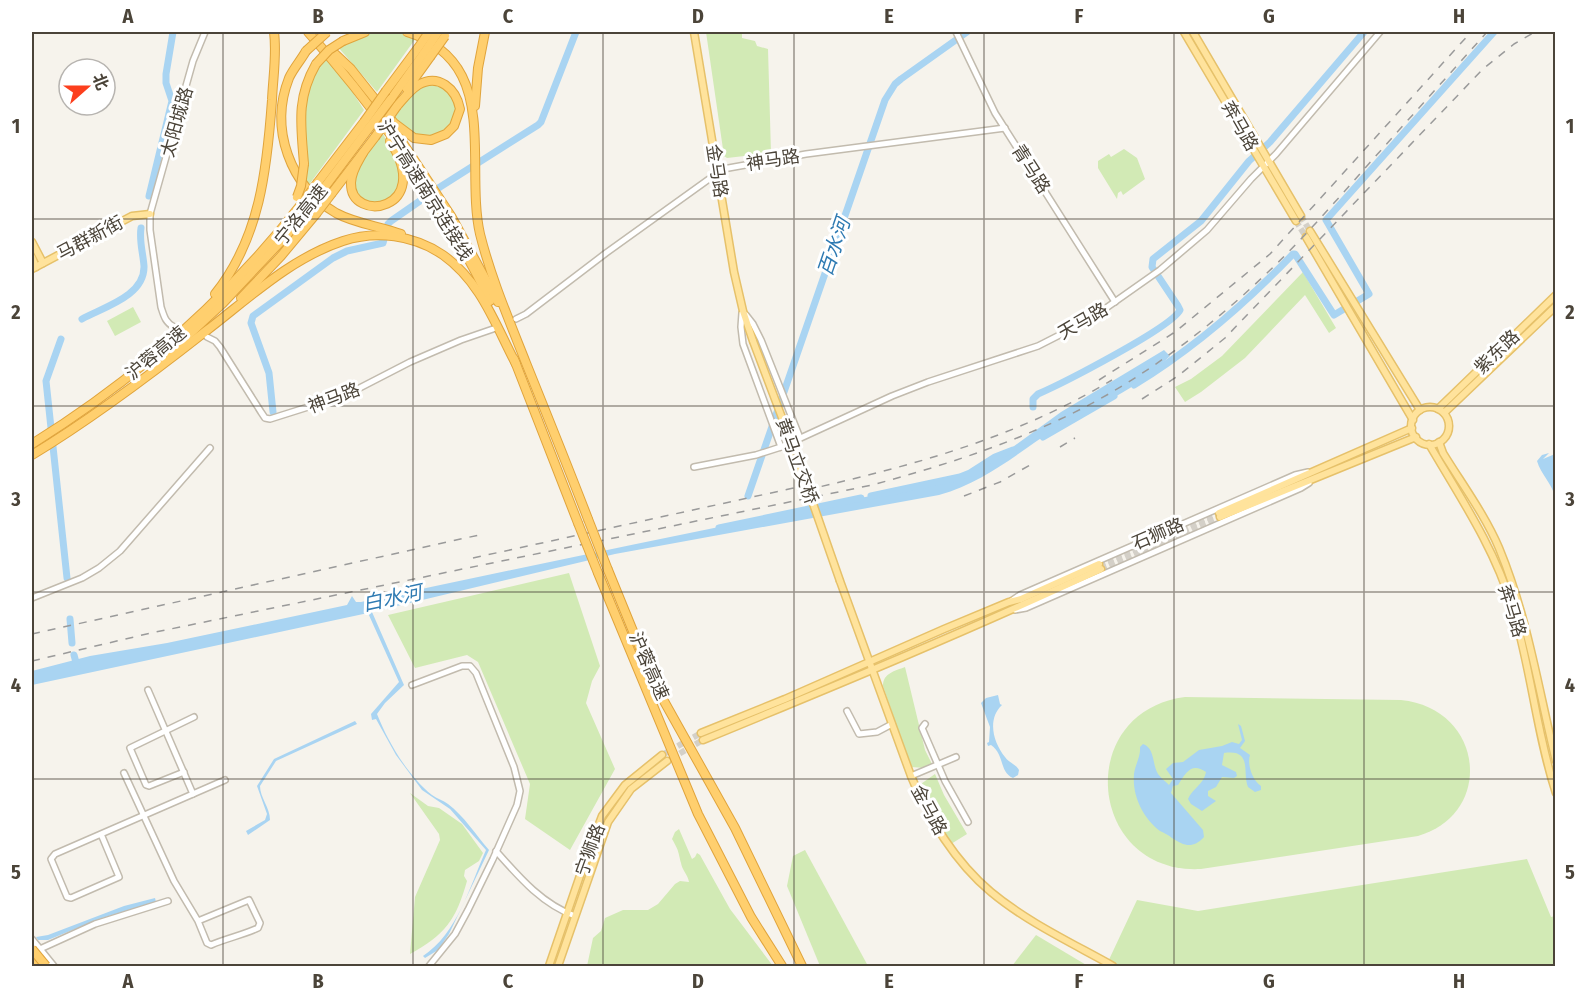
<svg xmlns="http://www.w3.org/2000/svg" width="1587" height="998" viewBox="0 0 1587 998" font-family="'Fira Sans Condensed','Noto Sans SC',sans-serif">
<style>
.green{fill:#d2eab5}
.water{fill:#a9d4f2}
.lines{fill:none;stroke-linecap:round;stroke-linejoin:round}
.river{stroke:#a9d4f2;stroke-width:7}
.major-tunnel{stroke:#d4d0c8;stroke-width:6;stroke-dasharray:6 3;stroke-linecap:butt}
.minor-casing{stroke:#c2bbae;stroke-width:8}
.major-casing{stroke:#e6c16a;stroke-width:9}
.highway-casing{stroke:#e0a43c;stroke-width:10}
.minor{stroke:#fff;stroke-width:5}
.major{stroke:#ffe39c;stroke-width:6}
.highway{stroke:#ffcf6e;stroke-width:8}
.rail{stroke:#9a9a9a;stroke-width:1.5;stroke-dasharray:8 8;stroke-linecap:butt}
.major-bridge-casing{stroke:#e6c16a;stroke-width:9;stroke-linecap:butt}
.highway-bridge-casing{stroke:#e0a43c;stroke-width:10;stroke-linecap:butt}
.major-bridge{stroke:#ffe39c;stroke-width:6}
.highway-bridge{stroke:#ffcf6e;stroke-width:8}
.grid{fill:none;stroke:#4b4439;stroke-width:1.5;stroke-opacity:0.55}
.labels{text-anchor:middle;dominant-baseline:central;stroke-width:6;stroke-linejoin:round;paint-order:stroke}
.street-label{font-size:18px;fill:#4b4439;stroke:#fff}
.water-label{font-size:20px;font-style:italic;fill:#2e7ab2;stroke:#fff}
.neatline{fill:none;stroke:#4b4439;stroke-width:2}
.grid-label{font-size:20px;text-anchor:middle;font-weight:bold;fill:#4b4439}
</style>
<rect width="100%" height="100%" fill="#f6f3ec"/>
<g class="green">
<path d="M378,32L403,34L416,38L377,92L338,47L368,33Z"/>
<path d="M706,32H742V38L755,41L757,46L768,49L771,153L727,158L724,156Z"/>
<path d="M326,58L346,82L364,110L308,186L305,184C311,137 291,98 326,58Z"/>
<path d="M424,84H439C444,87 451,91 453,96C468,125 431,149 407,132C402,128 398,122 394,118L410,95Z"/>
<path d="M383,134L398,161L401,184L390,200C384,201 377,203 371,203C357,202 351,186 355,174C360,159 373,146 383,134Z"/>
<path d="M1124,149L1137,158L1145,179L1123,195L1121,191L1118,193L1117,199L1098,168V161L1109,154L1111,157Z"/>
<path d="M1303,272L1336,328L1329,333L1305,295L1245,358L1201,392L1185,402L1175,387L1191,379L1222,356Z"/>
<path d="M133,307L141,322L115,336L107,321Z"/>
<path d="M569,573L600,666L592,681L586,703L615,769L570,850L525,819L530,784L478,662L467,655L415,668L388,615Z"/>
<path d="M905,667L925,750L932,764L925,768L911,767L883,686C883,673 895,671 905,667Z"/>
<path d="M1185,697L1401,700C1483,708 1496,813 1418,836L1201,869C1088,875 1072,712 1185,697Z"/>
<path d="M935,774L944,795L967,834L951,844L937,827L918,786Z"/>
<path d="M410,793L428,806L439,808L462,824L483,853L479,861L465,870L464,876L467,881C456,920 445,935 410,954L415,897L440,840L439,834Z"/>
<path d="M679,829L692,859L695,857L697,853L700,855L730,909L773,966H587L593,938L601,931L605,918L623,910H648L658,904L675,884L680,881L689,882C688,875 682,870 681,863C678,851 679,851 672,839L675,832Z"/>
<path d="M805,850L868,966H820L787,886L793,856Z"/>
<path d="M1527,859L1551,917L1555,916V966H1106L1137,900L1198,911Z"/>
<path d="M1036,935L1088,966H1012Z"/>
</g>
<g class="water">
<path d="M1164,350L1170,356C1157,368 1145,379 1130,388C1107,403 1081,412 1058,427C1017,453 987,481 939,495L615,554L372,612L404,685L385,703L377,714C388,742 408,776 432,795C437,799 443,800 448,804C464,816 476,835 489,850L449,934L438,950L425,958L423,956C457,934 470,886 486,850L450,809L422,790L396,755L376,719L372,720L371,714L399,682L368,613L32,685V671L90,656L167,643L347,605L352,596L356,602H361C560,559 759,519 958,478L980,469L999,457L1061,412Z"/>
<path d="M1549,453L1543,459L1555,454V497C1552,483 1541,475 1537,461L1542,455Z"/>
<path d="M998,695L1000,704L1002,705C987,719 993,742 1005,757C1009,763 1016,764 1019,770L1018,775L1013,778C999,772 1005,755 991,745L988,746L987,743L989,742L990,727L981,703L986,698Z"/>
<path d="M355,721L357,724L276,761L260,786C260,798 270,807 270,820L248,835L246,831L265,820L267,814L257,786L274,759Z"/>
<path d="M1238,724L1241,726L1245,741L1240,748L1250,755C1247,764 1252,780 1261,786V790L1255,792L1248,787C1242,772 1253,749 1224,753L1222,765L1236,772L1237,776L1234,778L1222,777L1216,787L1208,791V796L1216,801L1202,811L1191,804L1188,799C1192,789 1204,784 1206,772C1192,762 1186,772 1178,785L1173,786L1171,793L1203,830L1204,837C1193,849 1184,846 1172,838C1169,835 1164,833 1160,831C1143,818 1132,796 1134,774C1135,765 1141,756 1140,747L1143,744C1155,748 1152,764 1158,774C1161,778 1166,782 1169,785L1173,779L1166,769L1173,763L1183,762L1199,750L1222,746L1232,742L1239,744L1242,740Z"/>
<path d="M155,898L156,902L102,918L48,940H38L36,937L48,935L124,906Z"/>
</g>
<g class="lines">
<g class="river">
<path d="M149,196L172,101L166,83V74L173,32"/>
<path d="M82,319C104,307 145,296 144,266C143,253 139,241 141,228"/>
<path d="M61,339L46,381L67,578"/>
<path d="M1134,385C1193,349 1245,304 1293,254H1295L1334,315L1369,294L1326,220L1494,32"/>
<path d="M1033,407V399L1038,394C1061,384 1171,328 1180,310L1178,306L1152,267L1153,259L1201,221L1249,161L1270,142L1364,32"/>
<path d="M273,412L269,373L251,323L253,316L333,258L347,251L383,243L388,224L391,221L440,187L538,125L541,122L576,32"/>
<path d="M1043,437L1114,396"/>
<path d="M748,496L885,100L895,84L901,79L967,32"/>
<path d="M871,496L960,477L970,473L995,457L1013,450"/>
<path d="M719,528L861,498"/>
<path d="M70,619L72,643"/>
<path d="M74,655L77,666"/>
</g>
<g class="major-tunnel">
<path d="M1301,216L1310,231"/>
<path d="M1296,221L1306,237"/>
<path d="M1099,564L1219,513"/>
<path d="M1101,569L1220,517"/>
<path d="M662,755L701,733"/>
<path d="M672,758L703,740"/>
</g>
<g class="minor-casing">
<g id="minor">
<path d="M956,32L995,113L1115,302"/>
<path d="M742,313L741,327L743,344L781,447"/>
<path d="M746,315L753,324L761,340L800,438"/>
<path d="M516,319L526,314L606,253L723,169L806,154L1005,128"/>
<path d="M174,327C165,322 164,316 161,307L150,230V214L193,61L205,32"/>
<path d="M207,337L215,341L220,347L261,412L265,418L270,419L346,395L410,362L461,340L493,329"/>
<path d="M694,467L756,455L781,447L892,396L928,382L1038,346L1089,320L1160,270L1207,230L1251,179L1276,154L1380,32"/>
<path d="M32,598L82,578L99,568L120,551L210,448"/>
<path d="M1011,601L1020,595L1295,475L1308,472"/>
<path d="M1015,610L1026,608L1301,488L1309,483"/>
<path d="M412,685L462,666H470L476,673L514,767L520,791L517,805L493,859L468,910L455,934L429,966"/>
<path d="M148,690L193,794"/>
<path d="M847,711L859,734L877,732L892,724"/>
<path d="M925,724L922,728L945,781L968,822"/>
<path d="M184,772L149,786L146,785L130,748L194,717"/>
<path d="M124,773L174,881L198,921L207,943L211,945C227,938 243,935 258,928L260,923L249,900L198,921"/>
<path d="M911,776L956,757"/>
<path d="M101,834L119,877L71,898L67,897L51,859L55,854L225,780"/>
<path d="M496,851C519,877 542,904 575,916"/>
<path d="M32,939L54,966"/>
<path d="M40,949L95,924L168,901"/>
</g>
</g>
<g class="major-casing">
<g id="major">
<path d="M694,32L734,272L743,311L753,341"/>
<path d="M1184,32L1296,221"/>
<path d="M1193,32L1301,216"/>
<path d="M1310,231L1420,410"/>
<path d="M1306,237L1413,420"/>
<path d="M32,242L43,263"/>
<path d="M32,257L36,267"/>
<path d="M32,269L132,216L150,214"/>
<circle cx="1430" cy="426" r="19"/>
<path d="M1438,409L1556,295"/>
<path d="M1444,413L1556,306"/>
<path d="M1439,442L1443,453C1462,484 1485,515 1499,548C1528,618 1538,688 1556,761"/>
<path d="M1429,444C1460,497 1494,547 1512,606C1531,667 1536,732 1556,793"/>
<path d="M1219,513L1412,428"/>
<path d="M1220,517L1416,437"/>
<path d="M840,581L911,776C928,818 956,863 991,892C1027,922 1072,943 1113,966"/>
<path d="M701,733L785,699L944,629L1009,602L1021,599L1099,564"/>
<path d="M703,740C837,685 970,630 1101,569"/>
<path d="M549,966L585,861L602,816L625,785L662,755"/>
<path d="M558,966L608,822L631,789L667,761"/>
</g>
</g>
<g class="highway-casing">
<g id="highway">
<path d="M308,32C381,114 442,202 490,301"/>
<path d="M407,32C430,39 451,54 462,76C484,119 469,186 480,234C491,278 509,320 526,363C547,415 568,467 588,519"/>
<path d="M343,41L365,32"/>
<path d="M306,51C301,60 293,69 289,78C269,129 290,186 336,213C356,224 380,226 401,234"/>
<path d="M335,54L351,69L394,123L414,138L431,140L446,134L454,126L460,109C456,89 439,73 418,85C410,90 404,98 397,106"/>
<path d="M407,89L430,57"/>
<path d="M386,91L418,48"/>
<path d="M391,99L424,53"/>
<path d="M475,106L478,68L485,32"/>
<path d="M393,128L451,216L498,302"/>
<path d="M363,153C358,162 351,172 351,183C350,224 435,211 390,141"/>
<path d="M304,164C301,125 296,99 316,64"/>
<path d="M318,182L364,122"/>
<path d="M324,188L369,128"/>
<path d="M332,193L375,137"/>
<path d="M215,294C260,238 267,169 272,100C273,77 277,54 274,32"/>
<path d="M241,298L281,256L316,214"/>
<path d="M169,353L223,303L286,236L309,208"/>
<path d="M514,359L578,523"/>
<path d="M32,444C135,380 228,298 303,202"/>
<path d="M32,455C93,418 150,375 206,331C249,298 291,258 343,241C376,230 414,235 443,255C481,282 495,324 516,364"/>
<path d="M608,570L655,685L735,828L802,966"/>
<path d="M598,573L698,814L751,917L782,966"/>
<path d="M32,960L37,966"/>
</g>
</g>
<use href="#minor" class="minor"/>
<use href="#major" class="major"/>
<use href="#highway" class="highway"/>
<g class="rail">
<path d="M1099,380L1175,332L1270,254L1471,32"/>
<path d="M1142,399L1178,376L1225,338L1483,69L1514,44L1535,32"/>
<path d="M1060,447L1075,438"/>
<path d="M806,490C915,465 1015,438 1112,380"/>
<path d="M964,496L1000,482L1030,465"/>
<path d="M473,558L812,484"/>
<path d="M32,634L479,535"/>
<path d="M32,661L151,633L872,485C946,465 1017,442 1085,407C1150,373 1214,324 1267,273C1302,240 1334,203 1366,167C1406,122 1447,77 1487,32"/>
</g>
<g class="major-bridge-casing">
<path id="major-bridge" d="M753,341L795,452L840,581"/>
</g>
<g class="highway-bridge-casing">
<g id="highway-bridge">
<path d="M418,48L429,32"/>
<path d="M306,51L327,32"/>
<path d="M424,53L438,32"/>
<path d="M430,57L445,36"/>
<path d="M316,64L329,50L343,41"/>
<path d="M364,122L386,91"/>
<path d="M369,128L391,99"/>
<path d="M375,137L397,106"/>
<path d="M297,197L301,186L304,164"/>
<path d="M303,202L318,182"/>
<path d="M309,208L324,188"/>
<path d="M316,214L332,193"/>
<path d="M588,519L608,570"/>
<path d="M578,523L598,573"/>
<path d="M32,949L46,966"/>
</g>
</g>
<use href="#major-bridge" class="major-bridge"/>
<use href="#highway-bridge" class="highway-bridge"/>
</g>
<path class="grid" d="M223,32V966M413,32V966M603,32V966M794,32V966M984,32V966M1174,32V966M1364,32V966M32,219H1556M32,406H1556M32,592H1556M32,779H1556"/>
<g class="labels">
<g class="street-label">
<text transform="translate(177 122) rotate(-74)">太阳城路</text>
<text transform="translate(1240 126) rotate(60)">奔马路</text>
<text transform="translate(773 160) rotate(-9)">神马路</text>
<text transform="translate(1031 169) rotate(57)">青马路</text>
<text transform="translate(717 171) rotate(81)">金马路</text>
<text transform="translate(425 190) rotate(58)">沪宁高速南京连接线</text>
<text transform="translate(301 215) rotate(-51)">宁洛高速</text>
<text transform="translate(90 238) rotate(-28)">马群新街</text>
<text transform="translate(1083 321) rotate(-30)">天马路</text>
<text transform="translate(1497 352) rotate(-44)">紫东路</text>
<text transform="translate(156 353) rotate(-40)">沪蓉高速</text>
<text transform="translate(334 398) rotate(-21)">神马路</text>
<text transform="translate(797 461) rotate(70)">黄马立交桥</text>
<text transform="translate(1158 534) rotate(-23)">石狮路</text>
<text transform="translate(1512 611) rotate(73)">奔马路</text>
<text transform="translate(649 666) rotate(66)">沪蓉高速</text>
<text transform="translate(929 810) rotate(61)">金马路</text>
<text transform="translate(590 850) rotate(-70)">宁狮路</text>
</g>
<g class="water-label">
<text transform="translate(834 247) rotate(-71)">百水河</text>
<text transform="translate(392 598) rotate(-12)">白水河</text>
</g>
</g>
<rect width="1587" height="998" fill="none" stroke="#ffffff" stroke-width="66"/>
<g transform="translate(87 87) rotate(69)"><circle r="28" fill="#ffffff" stroke="#b7b4b0" stroke-width="1.5"/>
<path d="M0-4.5L10 22L0 15L-10 22Z" fill="#fc3f1d"/>
<text y="-9" font-size="16" font-weight="bold" text-anchor="middle" fill="#4b4439">北</text>
</g>
<rect x="33" y="33" width="1521" height="932" class="neatline"/>
<g class="grid-label">
<text x="128" y="23">A</text>
<text x="318" y="23">B</text>
<text x="508" y="23">C</text>
<text x="698" y="23">D</text>
<text x="889" y="23">E</text>
<text x="1079" y="23">F</text>
<text x="1269" y="23">G</text>
<text x="1459" y="23">H</text>
<text x="16" y="133">1</text>
<text x="1570" y="133">1</text>
<text x="16" y="319">2</text>
<text x="1570" y="319">2</text>
<text x="16" y="506">3</text>
<text x="1570" y="506">3</text>
<text x="16" y="692">4</text>
<text x="1570" y="692">4</text>
<text x="16" y="879">5</text>
<text x="1570" y="879">5</text>
<text x="128" y="988">A</text>
<text x="318" y="988">B</text>
<text x="508" y="988">C</text>
<text x="698" y="988">D</text>
<text x="889" y="988">E</text>
<text x="1079" y="988">F</text>
<text x="1269" y="988">G</text>
<text x="1459" y="988">H</text>
</g>
</svg>
